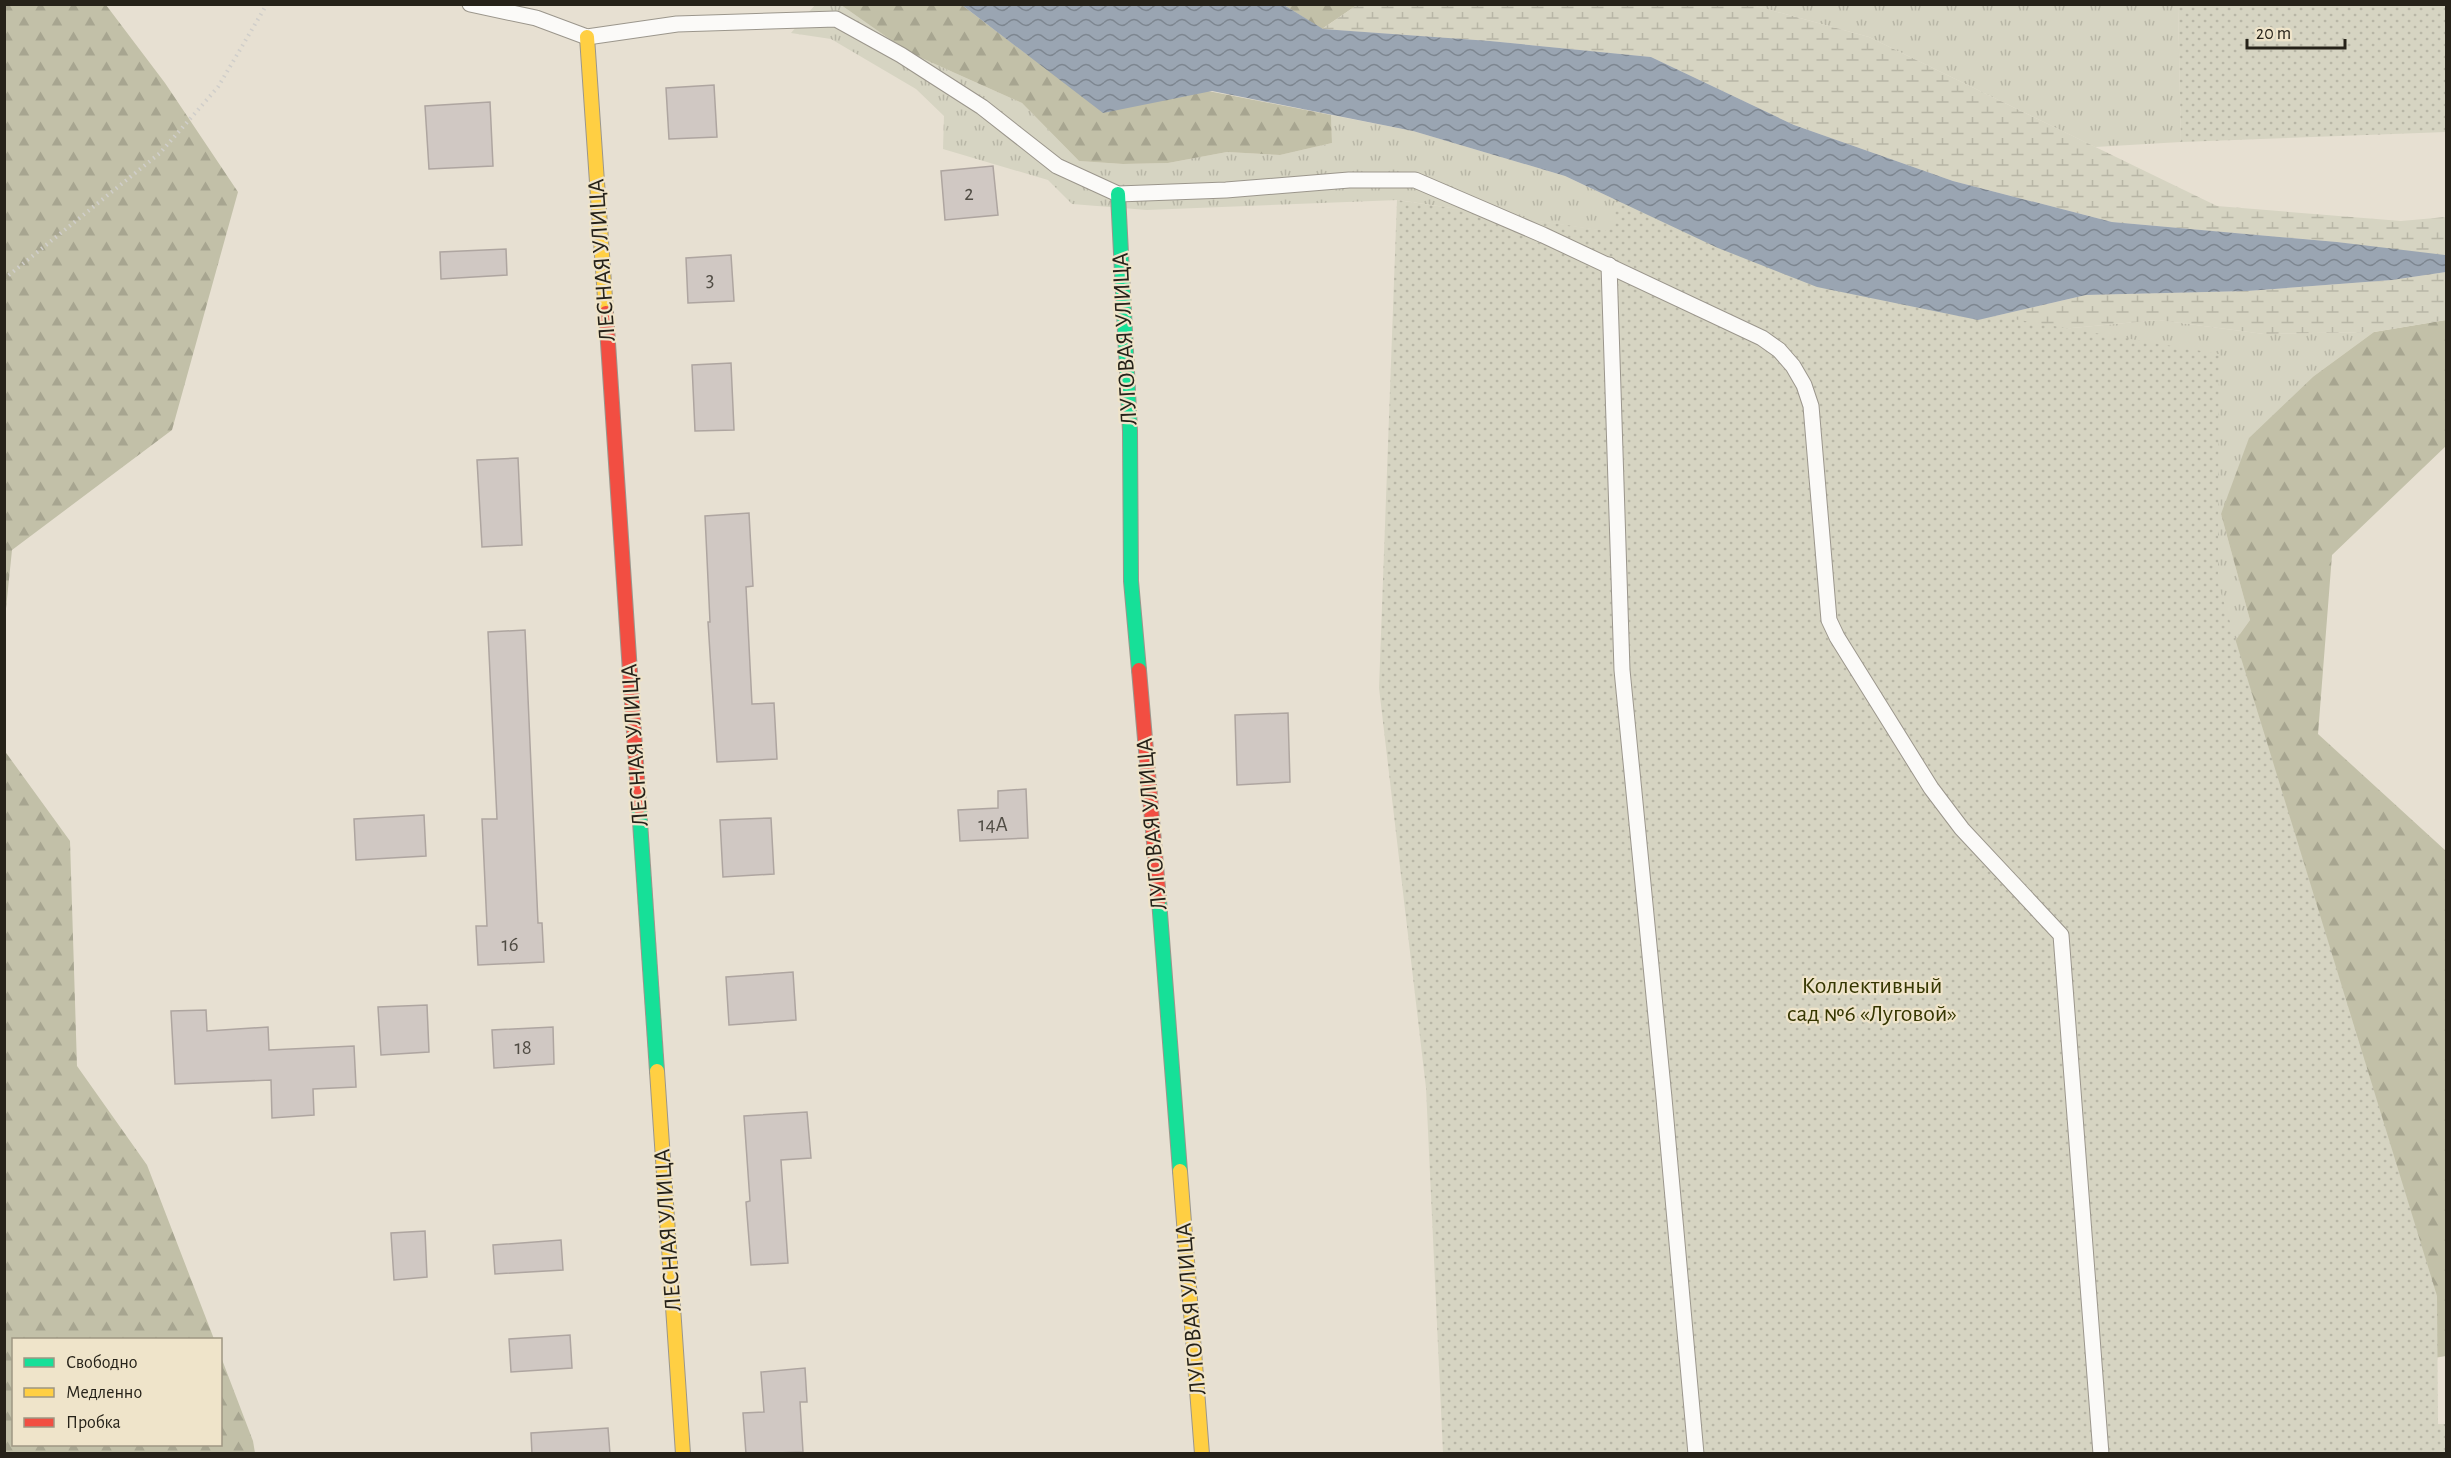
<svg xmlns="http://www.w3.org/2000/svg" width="2451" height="1458" viewBox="0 0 2451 1458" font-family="'Alegreya Sans',sans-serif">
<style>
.grass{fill:url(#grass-tufts)}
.forest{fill:url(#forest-firs)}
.wetland{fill:url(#wetland-marsh)}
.garden{fill:url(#garden-dots)}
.water{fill:url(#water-waves)}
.building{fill:#d0c8c3;stroke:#aea5a0;stroke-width:1.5}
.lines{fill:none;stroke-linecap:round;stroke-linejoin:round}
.lane-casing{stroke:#9b968c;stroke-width:17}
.fast-casing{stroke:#9b968c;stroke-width:16}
.slow-casing{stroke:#9b968c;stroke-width:16}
.jam-casing{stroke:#9b968c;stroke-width:16}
.path{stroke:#d0ceca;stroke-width:4;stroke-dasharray:1.5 4.5;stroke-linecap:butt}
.lane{stroke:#fbfaf8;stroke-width:15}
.fast{stroke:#16e098;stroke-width:14}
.slow{stroke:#ffcf43;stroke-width:14}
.jam{stroke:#f24e42;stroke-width:14}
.labels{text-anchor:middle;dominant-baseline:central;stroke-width:4.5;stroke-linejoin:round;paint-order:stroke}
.number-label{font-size:21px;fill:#504c44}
.street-label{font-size:24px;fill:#262219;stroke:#efe4ca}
.park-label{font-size:24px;fill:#353600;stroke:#efe4ca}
</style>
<defs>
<pattern id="grass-tufts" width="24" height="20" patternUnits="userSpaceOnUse" patternTransform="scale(1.5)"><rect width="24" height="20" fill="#d6d4c2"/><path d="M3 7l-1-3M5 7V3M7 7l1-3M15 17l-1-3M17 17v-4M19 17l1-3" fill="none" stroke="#b8b6a6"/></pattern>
<pattern id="forest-firs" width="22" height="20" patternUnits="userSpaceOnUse" patternTransform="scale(1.5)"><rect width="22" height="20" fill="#c2c0a8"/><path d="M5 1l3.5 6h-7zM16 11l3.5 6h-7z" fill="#a7a590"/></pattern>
<pattern id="wetland-marsh" width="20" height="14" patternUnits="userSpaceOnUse" patternTransform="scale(1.5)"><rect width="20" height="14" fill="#d6d4c2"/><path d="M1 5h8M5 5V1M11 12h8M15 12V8" fill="none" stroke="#b8b6a6"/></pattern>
<pattern id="garden-dots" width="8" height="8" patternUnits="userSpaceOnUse" patternTransform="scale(1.5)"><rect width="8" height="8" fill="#d6d4c2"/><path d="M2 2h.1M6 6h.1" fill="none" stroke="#b8b6a6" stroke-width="1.8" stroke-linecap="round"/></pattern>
<pattern id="water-waves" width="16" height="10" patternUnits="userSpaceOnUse" patternTransform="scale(1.5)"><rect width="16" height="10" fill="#9aa5b2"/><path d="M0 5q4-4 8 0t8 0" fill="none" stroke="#7d8690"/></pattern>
</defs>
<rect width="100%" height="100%" fill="#e7e0d2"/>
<g class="grass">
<path d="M815,5H841L908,52L1022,103L1079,161L1123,164L1168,163L1227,152L1280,155L1332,143L1331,115L1413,131L1565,176L1718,248L1398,200L1147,210L1072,204L1048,180L943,149L944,116L916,89L831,39L791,33Z"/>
<path d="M1752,5H2178L2181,142L2095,147L1869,37Z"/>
<path d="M2158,320L2264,334L2374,332L2314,376L2221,514L2250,620L2202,687L2061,329Z"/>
</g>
<g class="forest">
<path d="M5,4L106,5L165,83L238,192L172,430L12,550L5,618Z"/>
<path d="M841,5H962L1029,56L1331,115L1332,143L1280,155L1227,152L1168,163L1123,164L1079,161L1022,103L908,52Z"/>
<path d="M1284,5H1357L1322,29Z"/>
<path d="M2446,320V446L2332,555L2318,734L2446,851V1356L2380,1367L2202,687L2250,620L2221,514L2249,438L2314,376L2374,332Z"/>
<path d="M4,750L70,841L77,1066L147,1165L214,1339L14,1340V1444H220L221,1357L253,1441L255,1453H5Z"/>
</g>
<g class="wetland">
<path d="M1357,5H1752L1869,37L2217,206L2401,221L2446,217V257L2337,242L2112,222L1953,181L1794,125L1651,57L1490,41L1322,29Z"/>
<path d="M2446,272V320L2374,332L2264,334L2158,320L2061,329L1978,320L2086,295L2247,291L2392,280Z"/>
</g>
<g class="garden">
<path d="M2178,5H2446V132L2181,142Z"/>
<path d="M1621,163L1984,314L2219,354L2218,583L2437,1296L2438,1424H2446V1453H1443L1426,1088L1379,688L1397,200L1607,231L1613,220Z"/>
</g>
<path class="water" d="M962,5H1284L1323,29L1490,41L1651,57L1794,125L1953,181L2112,222L2337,242L2445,255L2446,272L2392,280L2247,291L2086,295L1978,320L1817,287L1718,248L1565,176L1413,131L1212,91L1103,113Z"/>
<g class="building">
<path d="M714,85L717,137L669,139L666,88Z"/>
<path d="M490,102L493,166L429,169L425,106Z"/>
<path d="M993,166L998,215L945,220L941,171Z"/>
<path d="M506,249L507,275L441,279L440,252Z"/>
<path d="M731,255L734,301L688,303L686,258Z"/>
<path d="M731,363L734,430L695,431L692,365Z"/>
<path d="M518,458L522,545L482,547L477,460Z"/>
<path d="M749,513L753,586L746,587L752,704L774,703L777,759L717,762L708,622H710L705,516Z"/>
<path d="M525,630L538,923H542L544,962L478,965L476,926H487L482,819H497L488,632Z"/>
<path d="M1288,713L1290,782L1237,785L1235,715Z"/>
<path d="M1026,789L1028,838L960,841L958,810L998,808V791Z"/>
<path d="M424,815L426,856L356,860L354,819Z"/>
<path d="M771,818L774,874L723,877L720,820Z"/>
<path d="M793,972L796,1020L729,1025L726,977Z"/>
<path d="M427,1005L429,1052L381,1055L378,1007Z"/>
<path d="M206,1010L207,1031L268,1027L269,1050L354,1046L356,1087L313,1089L314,1115L272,1118L271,1080L175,1084L171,1011Z"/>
<path d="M553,1027L554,1064L494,1068L492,1030Z"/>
<path d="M807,1112L811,1158L781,1160L788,1263L751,1265L746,1202L750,1201L744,1116Z"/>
<path d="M425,1231L427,1277L394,1280L391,1233Z"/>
<path d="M561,1240L563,1270L495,1274L493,1245Z"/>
<path d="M570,1335L572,1368L511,1372L509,1339Z"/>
<path d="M805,1368L807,1402H800L803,1452L746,1454L743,1413L764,1412L761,1372Z"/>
<path d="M608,1428L610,1454H532L531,1433Z"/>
</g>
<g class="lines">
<g class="lane-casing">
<g id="lane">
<path d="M470,4L536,18L587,37L677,24L836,19L901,55L982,107L1057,166L1118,194L1226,190L1349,180H1415L1543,235L1762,338L1779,350L1793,366L1804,385L1811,406L1829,620L1837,637L1931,788L1962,829L2061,935L2101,1454"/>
<path d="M1609,265L1622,670L1664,1098L1696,1454"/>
</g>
</g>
<g class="fast-casing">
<g id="fast">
<path d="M1118,194L1130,431L1131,581L1139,670"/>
<path d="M639,807L657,1071"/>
<path d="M1159,900L1180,1171"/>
</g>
</g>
<g class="slow-casing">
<g id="slow">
<path d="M587,37L606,313"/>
<path d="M657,1071L683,1454"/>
<path d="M1180,1171L1202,1454"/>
</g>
</g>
<g class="jam-casing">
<g id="jam">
<path d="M606,313L639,807"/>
<path d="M1139,670L1159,900"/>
</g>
</g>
<path class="path" d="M4,279L160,153L218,87L267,4"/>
<use href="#lane" class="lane"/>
<use href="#fast" class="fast"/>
<use href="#slow" class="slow"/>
<use href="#jam" class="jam"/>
</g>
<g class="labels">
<g class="number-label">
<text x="969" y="193">2</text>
<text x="710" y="279">3</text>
<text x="993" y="824">14А</text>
<text x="510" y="944">16</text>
<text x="523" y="1047">18</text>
</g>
<g class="street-label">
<text transform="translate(602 260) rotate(-94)">ЛЕСНАЯ УЛИЦА</text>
<text transform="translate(1125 339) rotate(-93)">ЛУГОВАЯ УЛИЦА</text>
<text transform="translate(635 745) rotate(-94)">ЛЕСНАЯ УЛИЦА</text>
<text transform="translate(1152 824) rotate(-95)">ЛУГОВАЯ УЛИЦА</text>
<text transform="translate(668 1230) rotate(-94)">ЛЕСНАЯ УЛИЦА</text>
<text transform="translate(1191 1309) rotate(-95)">ЛУГОВАЯ УЛИЦА</text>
</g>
<g class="park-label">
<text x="1872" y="986">Коллективный<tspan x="1872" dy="28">сад №6 «Луговой»</tspan></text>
</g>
</g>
<rect width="2451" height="1458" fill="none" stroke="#262219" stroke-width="12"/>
<rect x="12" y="1338" width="210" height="108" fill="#efe4ca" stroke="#9f9683" stroke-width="1.5"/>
<rect x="24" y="1358" width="30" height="9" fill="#16e098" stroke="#9f9683" stroke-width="1.5"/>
<text x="66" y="1368" font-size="18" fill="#262219">Свободно</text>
<rect x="24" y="1388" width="30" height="9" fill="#ffcf43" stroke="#9f9683" stroke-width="1.5"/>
<text x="66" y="1398" font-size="18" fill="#262219">Медленно</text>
<rect x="24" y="1418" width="30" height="9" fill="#f24e42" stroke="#9f9683" stroke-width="1.5"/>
<text x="66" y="1428" font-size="18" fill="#262219">Пробка</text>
<path d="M2247 39v9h98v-9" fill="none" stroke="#262219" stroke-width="3"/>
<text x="2256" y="39" font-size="18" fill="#262219" stroke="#efe4ca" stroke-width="4.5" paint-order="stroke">20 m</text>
</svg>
